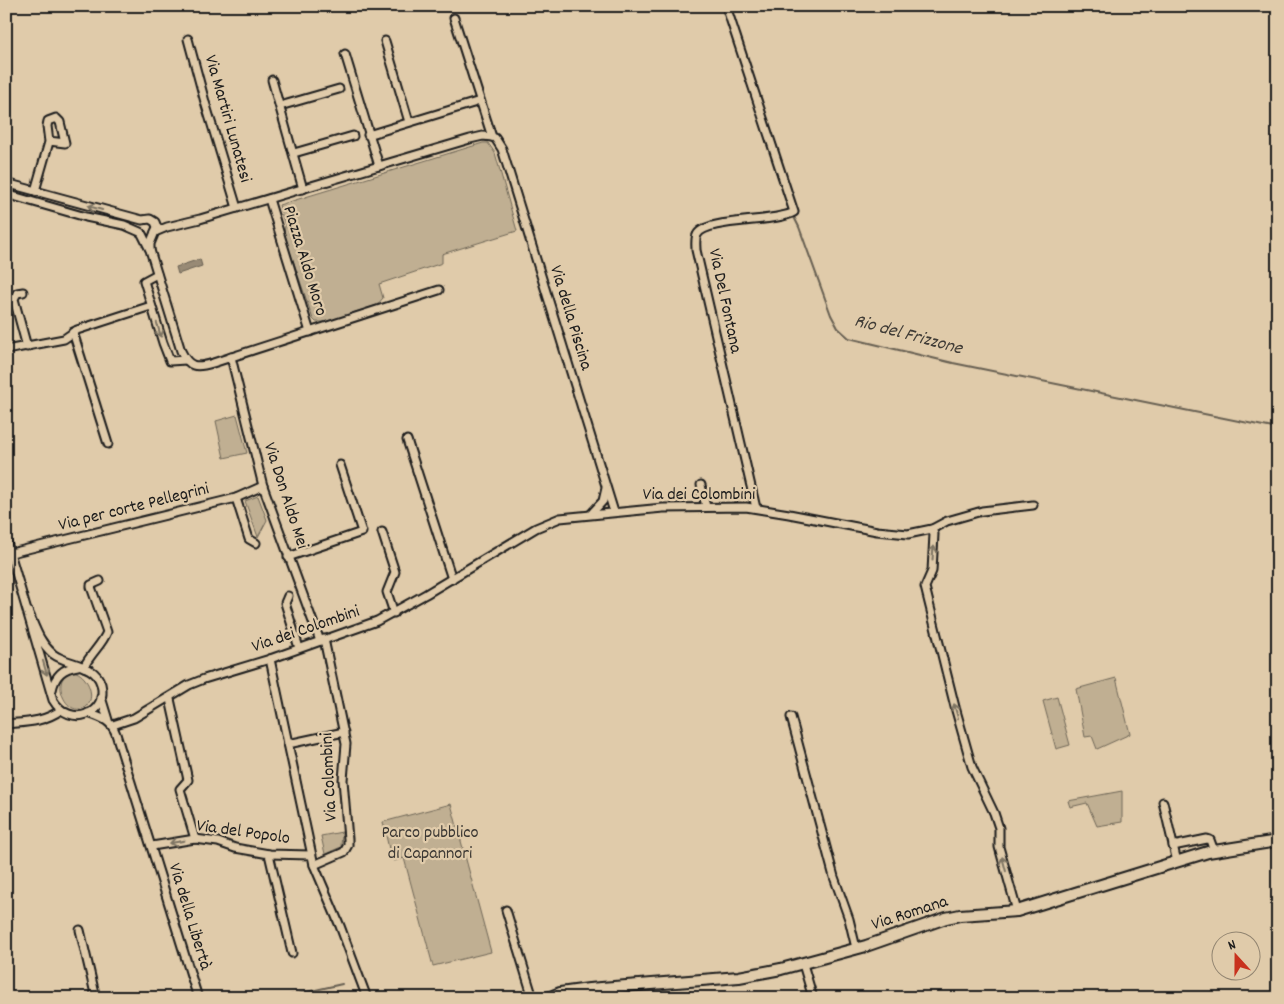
<svg xmlns="http://www.w3.org/2000/svg" width="1284" height="1004" viewBox="0 0 1284 1004" font-family="Dekko,sans-serif">
<style>
.green{fill:#c0af92;stroke:#6e6657}
.water{fill:#988a75;stroke:#665e51}
.lines{fill:none;stroke-linecap:round;stroke-linejoin:round}
.stream{stroke:#665e51;stroke-width:2}
.street-casing{stroke:#1c1c1c;stroke-width:11}
.secondary-casing{stroke:#1c1c1c;stroke-width:14}
.street{stroke:#e0cbaa;stroke-width:7}
.secondary{stroke:#e0cbaa;stroke-width:10}
.oneway{stroke:#7e7463}
.labels{text-anchor:middle;dominant-baseline:central;stroke-width:4.5;stroke-linejoin:round;paint-order:stroke}
.street-label{font-size:18px;fill:#1c1c1c;stroke:#e0cbaa}
.park-label{font-size:18px;fill:#3d3934;stroke:#e0cbaa}
.water-label{font-size:19px;font-style:italic;fill:#413d37;stroke:#e0cbaa}
</style>
<rect width="100%" height="100%" fill="#e0cbaa"/>
<filter id="ink" filterUnits="userSpaceOnUse"><feTurbulence type="fractalNoise" baseFrequency=".02" numOctaves="2"/><feDisplacementMap in="SourceGraphic" scale="10" xChannelSelector="R" yChannelSelector="G"/><feConvolveMatrix kernelMatrix="1 2 1 2 8 2 1 2 1" color-interpolation-filters="sRGB"/></filter>
<g filter="url(#ink)">
<g class="green">
<path d="M483,143H488L495,153L517,231L442,254V263L379,284L383,298L377,305L324,322H316L313,319L284,234L285,226L279,205Z"/>
<path d="M66,204L133,222L132,225L66,207Z"/>
<path d="M237,415L247,453L224,458L216,421Z"/>
<path d="M258,496L267,520L258,537L245,501Z"/>
<path d="M76,672C88,676 97,699 85,707C65,720 47,672 76,672Z"/>
<path d="M1116,678L1130,734L1097,749L1092,736L1085,737L1076,689Z"/>
<path d="M1057,697L1070,745L1056,749L1043,701Z"/>
<path d="M1122,791V822L1097,826L1087,803L1070,807L1068,801Z"/>
<path d="M451,804L491,952L433,966L404,858L394,861L391,858L383,822Z"/>
<path d="M342,832L341,847L325,854L321,836Z"/>
</g>
<path class="water" d="M200,259L202,266L178,274L176,267Z"/>
<g class="lines">
<g class="stream">
<path d="M793,215L799,227L831,315L838,328L849,338L953,363L1278,429"/>
<path d="M280,998L342,984"/>
</g>
<g class="street-casing">
<g id="street">
<path d="M726,6L794,212C776,223 705,218 697,235C695,239 696,246 696,250L756,508"/>
<path d="M454,18L492,137L495,138L502,149L614,512"/>
<path d="M188,39L205,102L237,208"/>
<path d="M385,41L409,122"/>
<path d="M345,54L379,166"/>
<path d="M272,80L303,189"/>
<path d="M280,106L339,89"/>
<path d="M368,135L480,101"/>
<path d="M294,153L353,136"/>
<path d="M6,183L142,220L150,219L155,222L157,227L150,244V249"/>
<path d="M35,191L49,142L47,126L48,121L56,118L60,122L65,143L49,141"/>
<path d="M6,194L86,217L124,225L140,232"/>
<path d="M269,199L310,332"/>
<path d="M155,232L167,227L200,219L470,139L483,136L492,137"/>
<path d="M142,234L150,250L181,351C189,368 196,368 213,363L439,290"/>
<path d="M157,274L144,281L163,343L170,361L186,360"/>
<path d="M23,292L17,293L14,299L27,347"/>
<path d="M73,332L108,444"/>
<path d="M6,350L64,339L77,330L151,306"/>
<path d="M231,357L263,486L320,641"/>
<path d="M407,440L452,579"/>
<path d="M701,485L706,507"/>
<path d="M236,498L249,539L256,543"/>
<path d="M591,514L603,501L606,488"/>
<path d="M932,529L934,534L932,571L925,587L955,707L972,767L994,813L999,828V847L1017,911"/>
<path d="M382,532L395,572L387,592L394,613"/>
<path d="M6,539L53,700C70,729 109,714 101,684C95,663 67,665 53,654C39,642 35,627 28,611"/>
<path d="M11,553L236,498L263,486"/>
<path d="M288,557L362,532L340,465"/>
<path d="M288,596L285,603L299,648"/>
<path d="M270,659L314,865L340,926L367,998"/>
<path d="M84,667C90,654 102,645 107,632L91,587V585L100,581"/>
<path d="M52,690C55,675 63,668 78,666"/>
<path d="M101,697L108,720"/>
<path d="M170,699L188,780L180,789L195,839"/>
<path d="M88,713C102,718 111,720 116,734L198,998"/>
<path d="M791,717L834,877L849,919L856,948"/>
<path d="M6,724C27,722 44,722 61,710"/>
<path d="M113,725L134,718L189,685L204,679L270,659L377,621L426,594L536,528L560,518L663,508L746,507L789,514L877,531L908,534L932,529L947,521L982,511L1033,505"/>
<path d="M288,744L344,732"/>
<path d="M1163,802L1177,862"/>
<path d="M152,846L195,839L218,842L235,848L269,854L311,855"/>
<path d="M1173,846L1207,839L1210,840L1214,851"/>
<path d="M269,854L292,953"/>
<path d="M314,865L344,852L348,845V839L343,780L346,744L324,639"/>
<path d="M506,910L533,998"/>
<path d="M80,930L96,998"/>
<path d="M803,964L813,998"/>
</g>
</g>
<g class="secondary-casing">
<path id="secondary" d="M548,998L560,993L589,989L739,977L781,969L866,946L946,918L960,915L1017,911L1208,852L1278,841"/>
</g>
<use href="#street" class="street"/>
<use href="#secondary" class="secondary"/>
</g>
<defs><path id="oneway-shaft" d="M-6 0H5M1.5-3L5.5 0L1.5 3" fill="none" stroke-width="1.6" stroke-linecap="round" stroke-linejoin="round" transform="scale(1.25)"/></defs>
<g class="oneway">
<use href="#oneway-shaft" transform="translate(95 208) rotate(-164)"/>
<use href="#oneway-shaft" transform="translate(159 330) rotate(73)"/>
<use href="#oneway-shaft" transform="translate(933 553) rotate(-86)"/>
<use href="#oneway-shaft" transform="translate(45 668) rotate(74)"/>
<use href="#oneway-shaft" transform="translate(956 711) rotate(-106)"/>
<use href="#oneway-shaft" transform="translate(177 842) rotate(171)"/>
<use href="#oneway-shaft" transform="translate(1004 864) rotate(-105)"/>
</g>
</g>
<g class="labels">
<g class="street-label">
<text transform="translate(227 119) rotate(74)">Via Martiri Lunatesi</text>
<text transform="translate(304 261) rotate(73)">Piazza Aldo Moro</text>
<text transform="translate(724 301) rotate(78)">Via Del Fontana</text>
<text transform="translate(570 318) rotate(73)">Via della Piscina</text>
<text x="699" y="495">Via dei Colombini</text>
<text transform="translate(285 496) rotate(72)">Via Don Aldo Mei</text>
<text transform="translate(134 508) rotate(-14)">Via per corte Pellegrini</text>
<text transform="translate(306 630) rotate(-19)">Via dei Colombini</text>
<text transform="translate(330 777) rotate(-93)">Via Colombini</text>
<text transform="translate(243 833) rotate(8)">Via del Popolo</text>
<text transform="translate(910 914) rotate(-18)">Via Romana</text>
<text transform="translate(189 917) rotate(73)">Via della Libertà</text>
</g>
<g class="park-label">
<text x="430" y="833">Parco pubblico<tspan x="430" dy="21">di Capannori</tspan></text>
</g>
<g class="water-label">
<text transform="translate(908 336) rotate(15)">Rio del Frizzone</text>
</g>
</g>
<rect width="1284" height="1004" fill="none" stroke="#e0cbaa" stroke-width="25"/>
<rect x="12" y="12" width="1259" height="979" fill="none" stroke="#1c1c1c" stroke-width="2" filter="url(#ink)"/>
<g transform="translate(1236 956) rotate(339)"><circle r="24" fill="#e0cbaa" stroke="#928571"/>
<path d="M0-4L9 19L0 12L-9 19Z" fill="#c8321e"/>
<text y="-8" font-size="14" font-weight="bold" text-anchor="middle" fill="#1c1c1c">N</text>
</g>
</svg>
